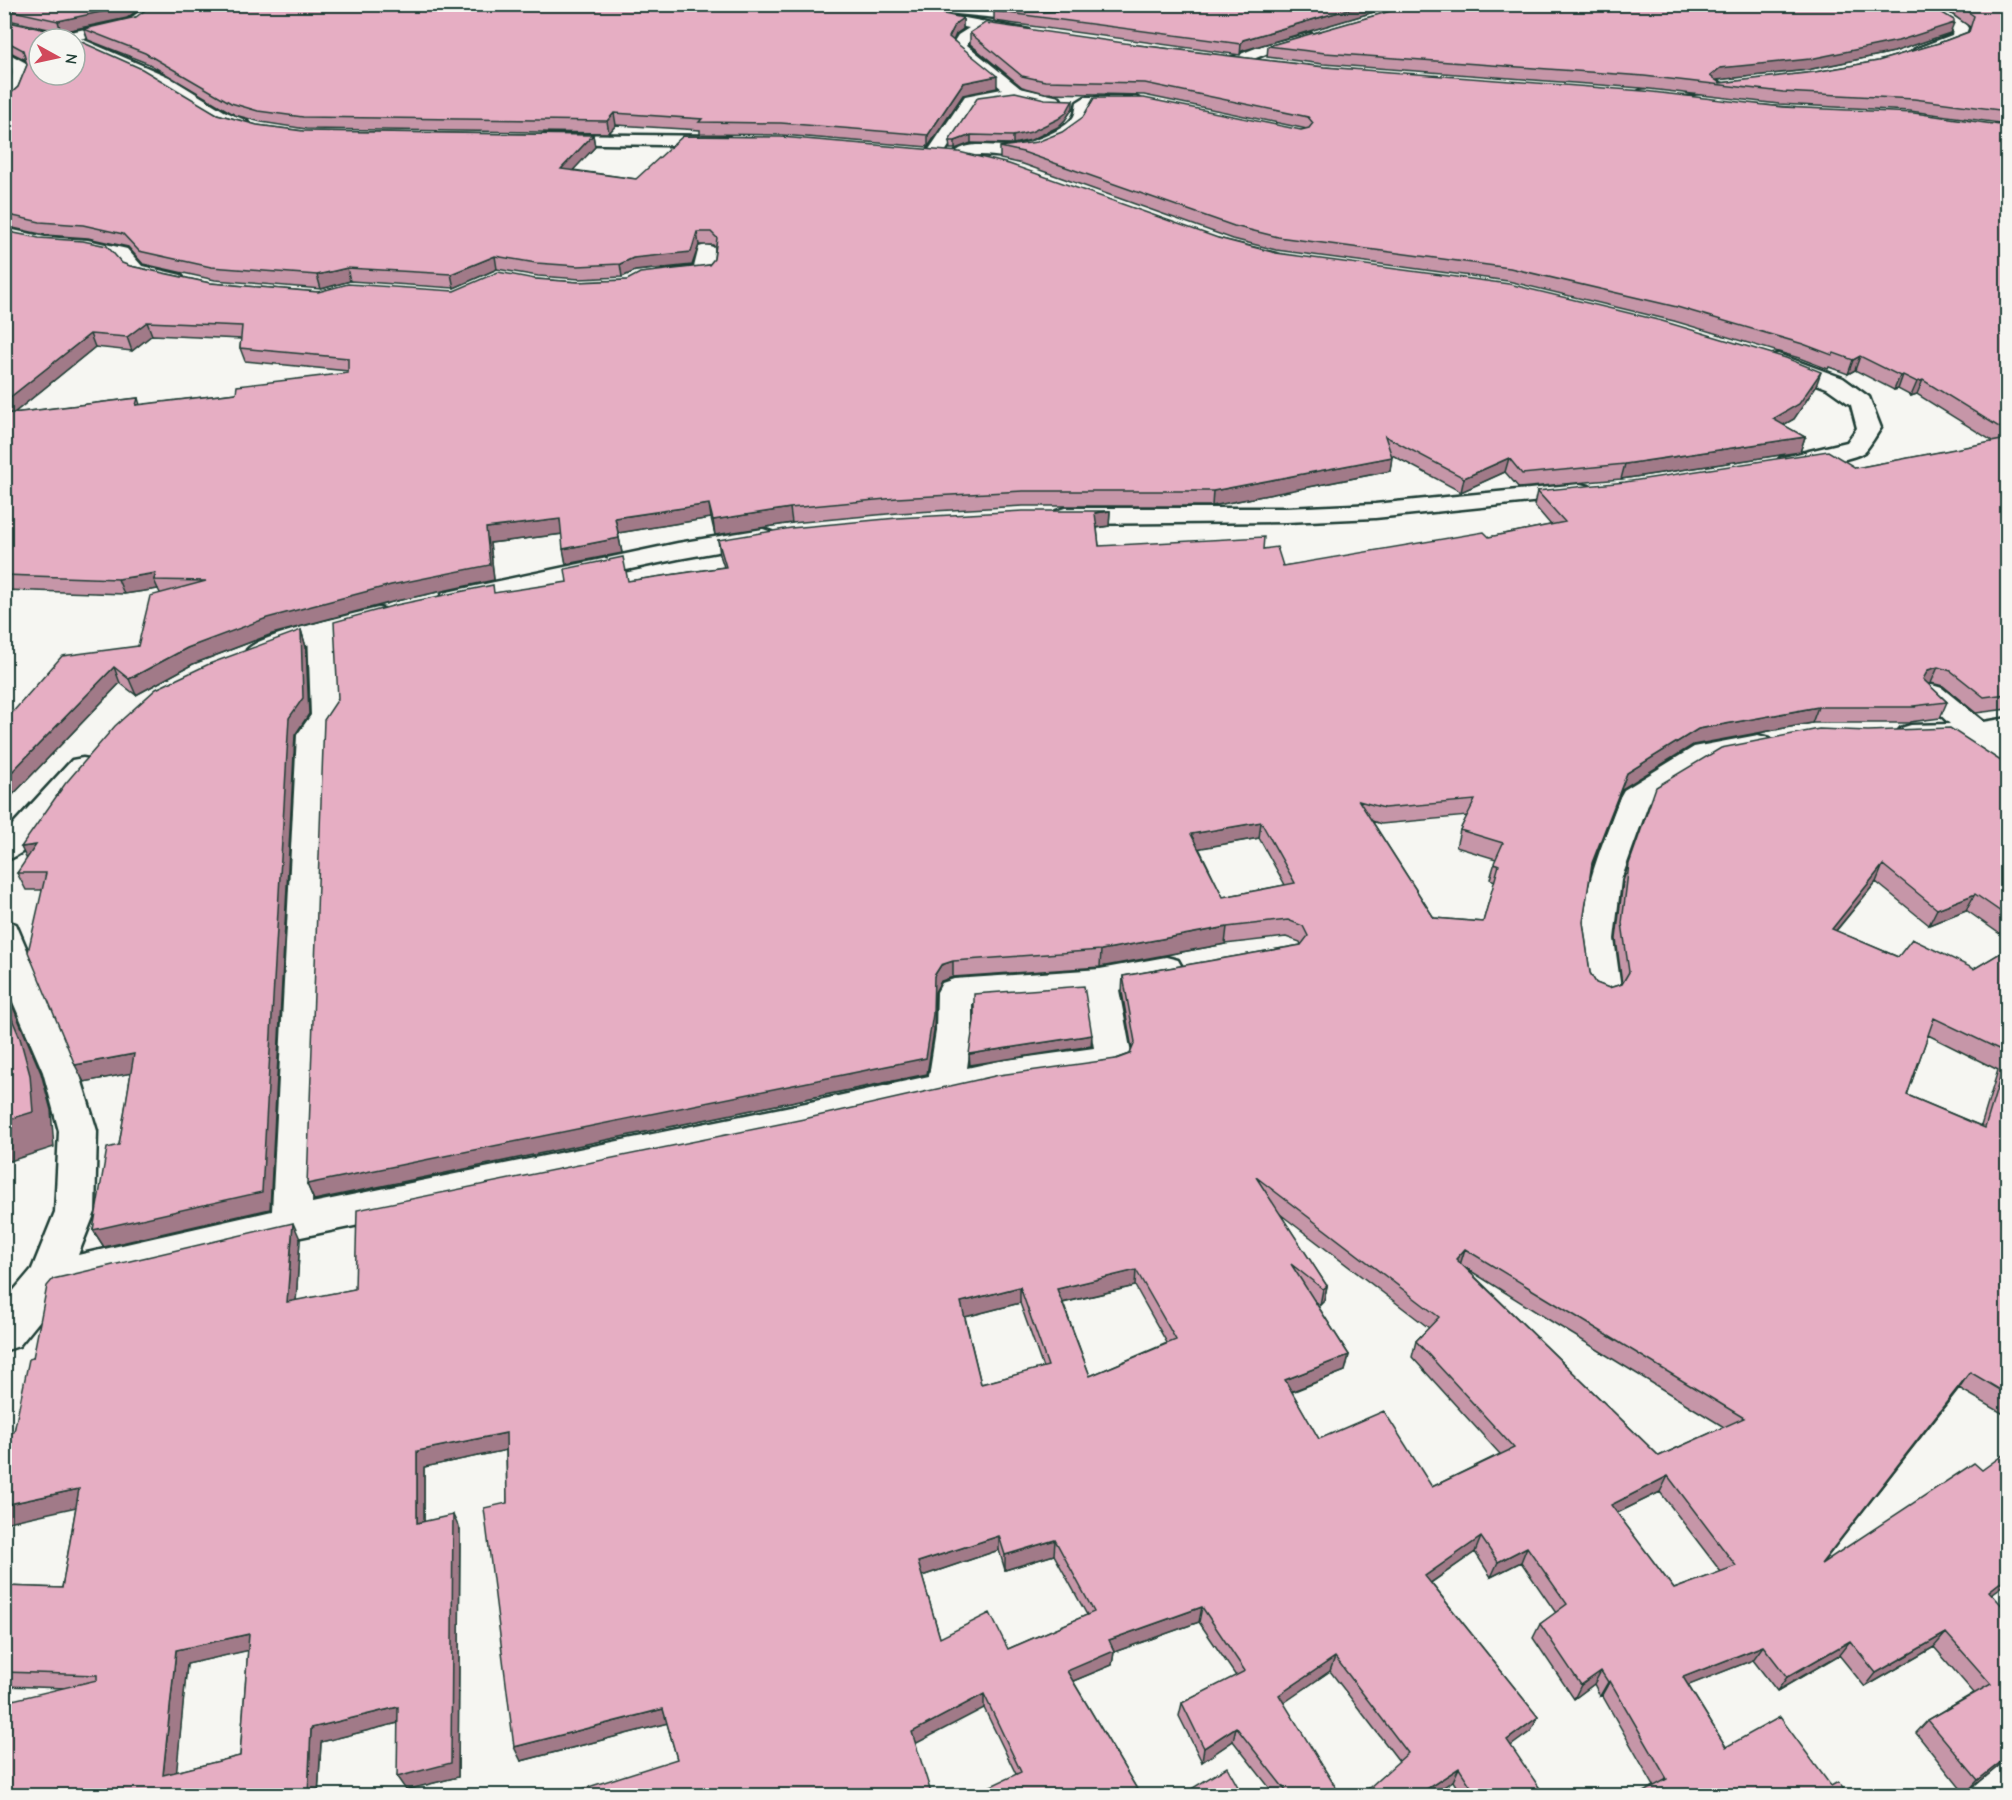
<svg xmlns="http://www.w3.org/2000/svg" width="2012" height="1800" viewBox="0 0 2012 1800" font-family="'Comic Neue',sans-serif">
<style>
.lines{fill:none;stroke-linecap:round;stroke-linejoin:round}
.street-casing{stroke:#1f3d34;stroke-width:5}
.secondary-casing{stroke:#1f3d34;stroke-width:5}
.street{fill:#f6f6f2;fill-rule:evenodd}
.secondary{fill:#f6f6f2;fill-rule:evenodd}
.wall{fill:#c696a8;stroke:#1f3d34;stroke-width:1.5;fill-rule:evenodd}
.shaded-wall{fill:#a17a88;stroke:#1f3d34;stroke-width:1.5}
.building{fill:#e6aec3;stroke:#1f3d34;stroke-width:1.5;fill-rule:evenodd}
</style>
<rect width="100%" height="100%" fill="#f6f6f2"/>
<filter id="ink" filterUnits="userSpaceOnUse"><feTurbulence type="fractalNoise" baseFrequency=".0167" numOctaves="2"/><feDisplacementMap in="SourceGraphic" scale="12" xChannelSelector="R" yChannelSelector="G"/><feConvolveMatrix kernelMatrix="1 2 1 2 8 2 1 2 1" color-interpolation-filters="sRGB"/></filter>
<g filter="url(#ink)">
<g class="lines">
<g class="street-casing">
<g id="street">
<path d="M150,4H167L138,26L75,40L58,37L61,34L128,20Z"/>
<path d="M925,4L954,16L1029,30L1031,33L1029,36L1024,37L985,31L969,41L967,45L1020,88L1059,97L1061,100L1059,103L1053,105L1015,97L977,103L941,158H929L926,154L965,96L1002,89L951,46L958,35L969,28L945,23L915,8L917,5Z"/>
<path d="M1911,4C1939,4 1944,10 1966,25L1968,28L1964,41L1925,55H1915L1912,52L1915,49L1952,35L1953,30Z"/>
<path d="M1310,33L1315,35L1318,38L1315,41L1271,52L1238,65L1230,60L1233,57L1261,46Z"/>
<path d="M4,51L26,63C34,78 22,105 4,109C4,94 14,84 12,68L4,63Z"/>
<path d="M1717,82L1723,84L1725,87L1723,90L1641,100L1633,95L1641,90Z"/>
<path d="M1085,97H1136L1144,102L1136,107H1092C1086,139 1041,153 1013,156C1002,158 991,155 980,155C970,155 965,163 954,161L951,157C964,139 989,147 1008,146C1024,146 1066,131 1074,116C1076,112 1076,106 1077,102Z"/>
<path d="M4,228L45,237L88,240L127,249L142,266L181,275L184,279L181,283L174,285L128,275L113,257L88,252L45,249L4,240Z"/>
<path d="M706,245L713,247L716,251L713,272L710,276L665,282L658,280L655,276L658,272L694,267L699,247Z"/>
<path d="M322,623L332,625L336,631L341,715L327,735L312,1203L806,1103L929,1076L936,1031L937,992L942,983L954,979L1100,969L1166,957L1178,960L1183,969L1178,978L1119,990L1132,1059L1127,1069L1114,1073L999,1089L806,1133L291,1239L62,1293L19,1346L4,1351V1302L32,1269L55,1212L59,1131L43,1072L4,981V920L16,924L79,1072L97,1131L95,1212L78,1255L272,1211L297,735L311,715L308,631L312,625ZM1085,995L1094,1048L999,1061L967,1068L972,1031V1003Z"/>
<path d="M1932,685L1942,688L1984,722L2008,718V736L2001,737L2008,744V770L1997,768L1970,741L1911,743L1901,740L1896,734L1901,728L1911,725L1950,724L1918,694L1922,688Z"/>
<path d="M1758,735L1769,738L1773,744L1769,750L1714,762L1649,802L1621,880L1614,939L1621,989L1616,998L1604,1002L1592,998C1585,987 1585,975 1583,962C1576,904 1600,851 1620,797L1624,790L1694,747Z"/>
</g>
</g>
<g class="secondary-casing">
<g id="secondary">
<path d="M889,4H945L1038,14L1045,18L1038,22L896,8Z"/>
<path d="M75,36L169,77L224,111L247,121L249,125L241,130L212,119L157,83L75,47V39H69Z"/>
<path d="M549,134L723,136L729,137L732,141L729,145L723,146L543,143L540,139L543,135Z"/>
<path d="M1778,354L1843,378L1869,397L1881,428C1876,435 1870,446 1864,452C1853,460 1793,471 1780,468L1776,463L1780,458L1847,442L1857,428L1851,405L1827,388L1770,366L1767,361L1770,356Z"/>
<path d="M1580,484L1589,486L1592,491L1589,496L1375,518L1286,522L1065,524L1056,521L1052,516L1056,511L1065,508H1286L1375,504Z"/>
<path d="M763,529L772,532L776,537L772,542L678,559L452,607L443,605L439,599L443,593L452,591L678,543Z"/>
<path d="M378,608L388,610L392,616L388,622L261,658L251,656L247,650C257,635 355,614 378,608Z"/>
<path d="M83,758L94,760L98,767L94,774C72,799 35,853 4,861V834L72,760Z"/>
</g>
</g>
<use href="#street" class="street"/>
<use href="#secondary" class="secondary"/>
</g>
<g class="wall">
<path d="M4,4H145L127,18L65,31L71,38L217,114L257,125L303,131L593,135L595,147L573,170L636,179L1218,238L1816,386L1794,419L1783,425L1805,437L1800,452L1621,479L1519,488L1505,472L1461,492L1392,455L1390,471L1212,506H1023L898,513L792,523L715,535L711,518L618,533L622,553L566,564L562,534L490,543L494,580L396,601L272,634L193,664L136,695L120,683L4,804V722L138,646L160,593L158,589L124,594L4,590V231L130,266L210,283L318,292L454,291L535,279L578,282L627,280L709,265L714,259L715,248L713,245H699L692,265L635,271L622,277L580,279L538,276L497,269L454,288L350,281L321,289L215,280L143,264L128,247L88,238L45,235L4,226V98L7,97L18,87L27,65L26,60L4,49V21L46,30L57,31L4,19ZM152,335L241,339L240,348L245,361L348,371V373L236,393L140,405L138,398L14,413L95,347L132,351Z"/>
<path d="M931,4H1125L1040,12Z"/>
<path d="M1401,4L1242,51L1240,55L994,21V11L1034,12L1100,10Z"/>
<path d="M1415,4H2007V124L1910,111L1779,104L1641,88L1323,64L1267,57L1268,46ZM1928,5L1942,7L1970,27L1968,32L1939,43L1878,61L1815,72L1720,83L1716,80L1807,70L1894,52L1950,33Z"/>
<path d="M944,14L963,18V29L956,34L953,40L997,88L963,95L928,147L782,135L700,134V130L616,125L609,133L306,129L261,122L235,115L149,64L88,40L84,29L136,17Z"/>
<path d="M970,33L1138,45L1324,67L2007,126V709L1976,713L1943,686L1931,683L1928,684L1947,702L1940,718L1910,722L1909,723H1812L1693,745L1622,789L1591,868L1583,922L1590,973L1596,983L1609,988L1622,984L1616,939L1623,881L1629,864L2007,765V939L1966,910L1929,925L1876,882L1836,931L1898,957L1974,969L2007,949V1416L1959,1388L1823,1562L1992,1594L2007,1759L1965,1794L1916,1733L1928,1720L1974,1693L1934,1647L1865,1687L1839,1655L1777,1691L1753,1660L1688,1685L1726,1747L1831,1786L1849,1796L1654,1786L1602,1695L1600,1696L1594,1684L1574,1699L1533,1638L1540,1624L1556,1613L1521,1562L1491,1577L1475,1552L1431,1583L1538,1717L1531,1731L1510,1746L1545,1796H1462L1453,1781L1399,1761L1330,1671L1283,1703L1341,1796H1276L1233,1741L1202,1762L1179,1716L1182,1703L1236,1676L1199,1622L1114,1652L1112,1665L1073,1681L1141,1796L1016,1774L984,1708L677,1759L667,1723L521,1761L507,1503L506,1450L424,1467V1522L460,1530L458,1777L406,1790L398,1723L321,1742L318,1796H4L65,1688L4,1686V1586L62,1588L76,1507L14,1432L33,1358L300,1239L296,1301L355,1289L1116,1059L1130,1054L1132,1049L1122,992L1123,976L1301,945L1300,942L1286,937L1225,944L1100,967L953,977L941,981L935,992L934,1031L927,1074L314,1200L307,1184L495,593L628,581L724,567L720,555L718,540L1110,511L1109,526L1097,528L1099,546L1263,549L1283,566L1489,537L1551,525L1534,505L1537,491L1856,468L1994,442L1917,394L1911,396L1898,389L1894,390L1855,370L1848,374L1829,367L1828,369L1799,358L1674,321L1508,281L1276,250L1233,239L1023,164L1000,159V147L1301,130L1307,129L1144,95L1045,93L1022,87L970,44ZM1467,816L1460,830L1456,847L1496,859L1490,879L1495,881L1483,922L1434,918L1372,821L1381,824ZM1259,838L1285,885L1223,897L1199,848ZM1928,1035L1998,1070L1981,1126L1907,1095ZM1280,1214L1429,1328L1416,1341L1412,1357L1500,1454L1432,1487L1319,1439L1292,1392L1345,1371L1349,1355L1314,1300L1320,1305L1324,1301L1327,1286ZM1466,1268L1554,1323L1724,1427L1659,1456ZM1135,1286L1167,1343L1090,1376L1063,1303ZM1020,1303L1043,1368L981,1384L965,1317ZM1660,1492L1721,1572L1674,1589L1617,1513ZM999,1550L1005,1570L1054,1555L1087,1615L1008,1649L940,1638L922,1576ZM248,1650L240,1756L176,1772L187,1664Z"/>
<path d="M1073,108L1065,120L1058,127L1031,140L1013,144L971,143L955,149H950L949,141Z"/>
<path d="M301,630L306,647L309,714L295,735L270,1209L104,1247L93,1230L119,1145L131,1073L84,1082L42,890H26L17,873Z"/>
</g>
<g class="shaded-wall">
<path d="M127,4H145L127,18L61,32L58,21Z"/>
<path d="M1040,4H1125L1040,12Z"/>
<path d="M1366,4H1401L1242,51L1240,55L1241,44L1243,40Z"/>
<path d="M963,18V29L956,34L950,48L949,37L956,23Z"/>
<path d="M1954,23L1950,33L1894,52L1807,70L1717,80L1711,84L1710,76L1720,68Z"/>
<path d="M6,58L10,69L4,93V63Z"/>
<path d="M997,76V88L963,95L928,147V135L963,83Z"/>
<path d="M1073,100V108L1065,120L1058,127L1031,140L1013,144V136Z"/>
<path d="M614,113L616,125L609,133L607,121Z"/>
<path d="M593,135L595,147L563,181L561,169Z"/>
<path d="M971,135V143L955,149V141Z"/>
<path d="M697,232L699,245L692,265L635,271L622,277L620,264L633,258Z"/>
<path d="M495,256L497,269L454,288L451,274Z"/>
<path d="M347,268L350,281L321,289L317,275Z"/>
<path d="M147,322L152,335L132,351L127,337Z"/>
<path d="M90,334L95,347L4,421V402Z"/>
<path d="M1860,356L1855,370L1848,374L1853,360Z"/>
<path d="M1821,372L1816,386L1794,419L1769,433L1773,419Z"/>
<path d="M1903,375L1898,389L1894,390L1900,376Z"/>
<path d="M1923,380L1917,394L1911,396L1917,382Z"/>
<path d="M1805,437L1800,452L1621,479L1625,464Z"/>
<path d="M1392,457L1390,471L1212,506L1213,491Z"/>
<path d="M1509,458L1505,472L1461,492L1464,478Z"/>
<path d="M709,504L711,518L618,533L615,518Z"/>
<path d="M790,508L792,523L715,535L713,520Z"/>
<path d="M1110,511L1109,526L1094,528L1095,513Z"/>
<path d="M560,519L563,534L490,543L494,580L396,601L272,634L193,664L136,695L129,679L187,648L486,528Z"/>
<path d="M619,538L622,553L566,564L563,549Z"/>
<path d="M156,573L154,580L158,589L124,594L118,579Z"/>
<path d="M301,630L306,647L309,714L295,735L270,1209L104,1247L93,1230L289,718Z"/>
<path d="M114,667L120,683L4,804V780Z"/>
<path d="M1938,667L1931,683L1921,686L1923,679L1928,670Z"/>
<path d="M1818,707L1812,723L1693,745L1622,789L1587,879L1592,863L1627,773L1698,729Z"/>
<path d="M1261,822L1259,838L1190,850L1191,834Z"/>
<path d="M36,845L29,864L21,847Z"/>
<path d="M1883,865L1876,882L1824,945L1832,929Z"/>
<path d="M1975,894L1966,910L1929,925L1937,909Z"/>
<path d="M1227,927L1225,944L1100,967L1101,950Z"/>
<path d="M953,961V977L941,981L935,992L934,1031L927,1074L314,1200L307,1184L934,976L941,965Z"/>
<path d="M4,991L10,1000L41,1073L51,1110L54,1147L4,1163Z"/>
<path d="M1092,1035L1091,1046L970,1065L969,1054Z"/>
<path d="M134,1054L143,1071L84,1082L75,1065Z"/>
<path d="M293,1223L300,1239L295,1318L287,1302Z"/>
<path d="M1465,1249L1460,1265L1456,1259Z"/>
<path d="M1136,1270L1135,1286L1057,1304V1289Z"/>
<path d="M1327,1286L1324,1301L1320,1305L1323,1289Z"/>
<path d="M1020,1287V1303L961,1318V1302Z"/>
<path d="M1349,1355L1345,1371L1282,1395L1285,1380Z"/>
<path d="M1970,1372L1959,1388L1811,1578L1821,1564Z"/>
<path d="M506,1433L512,1449L424,1467V1538L417,1523V1451Z"/>
<path d="M1668,1476L1660,1492L1603,1520L1611,1505Z"/>
<path d="M79,1489L90,1504L4,1523V1505Z"/>
<path d="M453,1515L460,1530L458,1777L406,1790L397,1777Z"/>
<path d="M999,1536V1550L919,1577L918,1562Z"/>
<path d="M1481,1537L1475,1552L1420,1590L1425,1576Z"/>
<path d="M1055,1540L1054,1555L1005,1570V1555Z"/>
<path d="M1527,1547L1521,1562L1491,1577L1498,1562Z"/>
<path d="M2007,1577V1583L1976,1605L1989,1591Z"/>
<path d="M1202,1607L1199,1622L1114,1652L1112,1665L1066,1684L1067,1671L1109,1640Z"/>
<path d="M1946,1633L1934,1647L1865,1687L1876,1673Z"/>
<path d="M249,1634L259,1648L187,1664L175,1788L163,1775L176,1650Z"/>
<path d="M1850,1641L1839,1655L1777,1691L1787,1677Z"/>
<path d="M1763,1646L1753,1660L1674,1691L1683,1677Z"/>
<path d="M1335,1657L1330,1671L1275,1709L1279,1695Z"/>
<path d="M1601,1671L1594,1684L1574,1699L1581,1685Z"/>
<path d="M1610,1681L1602,1695L1600,1696L1608,1682Z"/>
<path d="M984,1694V1708L913,1745L912,1732Z"/>
<path d="M398,1707L406,1721L321,1742L318,1796H308L311,1728Z"/>
<path d="M663,1709L668,1723L521,1761L514,1747Z"/>
<path d="M1538,1717L1531,1731L1500,1754L1507,1740Z"/>
<path d="M1236,1727L1233,1741L1202,1762L1204,1748Z"/>
<path d="M2007,1757V1759L1965,1794L1978,1780Z"/>
<path d="M1459,1768L1453,1781L1430,1796H1416Z"/>
</g>
<g class="building">
<path d="M4,4H127L124,7L58,21L4,9Z"/>
<path d="M153,4H921L944,14L963,18L956,23L949,37L997,76L963,83L928,135L781,123L699,122L702,119L614,113L607,121L303,117L258,111L231,103L145,53L84,29L136,17Z"/>
<path d="M1137,4L1275,5L1366,4L1243,40L1241,44L994,11L1034,12L1100,10Z"/>
<path d="M1415,4H1928L1954,20V23L1898,41L1810,59L1720,68L1710,76L1720,83L1815,72L1878,61L1939,43L1969,32L1974,16L1957,4H2007V111L1914,99L1783,92L1644,76L1325,53L1268,46Z"/>
<path d="M4,21L46,30L69,31L70,37L75,39H39V75H75V39L142,69L217,114L257,125L303,131L593,135L561,169L636,179L683,136L781,137L959,152L1009,164L1218,238L1276,253L1509,284L1662,321L1786,358L1821,372L1799,404L1773,419L1805,437L1625,464L1522,474L1509,458L1464,478L1385,436L1392,457L1213,491H1023L897,498L790,508L713,520L709,504L615,518L619,538L563,549L560,519L486,528L490,565L391,585L267,618L187,648L129,679L114,667L4,780V722L62,656L138,646L150,596L206,581L154,580L156,573L118,579L4,575V414L138,398L136,405L236,393L237,386L348,373V358L240,348L242,326L147,322L127,337L90,334L4,402V231L39,238L83,241L107,246L122,263L130,266L210,283L318,292L348,284L454,291L498,272L535,279L578,282L627,280L640,273L709,265L714,259L717,238L711,232H697L691,252L633,258L620,264L578,266L536,263L495,256L451,274L347,268L317,275L211,267L139,251L123,234L83,225L40,222L4,214V98L7,97L18,87L27,65L23,50L4,40Z"/>
<path d="M985,23L1138,45L1324,67L1644,91L1782,107L1914,113L2007,126V432L1923,380L1917,382L1903,375L1900,376L1860,356L1853,360L1834,353L1832,355L1803,344L1677,307L1510,268L1278,237L1234,226L1023,152L1000,147L1037,142L1062,132L1083,117L1094,98H1144L1301,130L1309,128L1313,123L1308,117L1145,83L1045,81L1022,76L970,33L971,32Z"/>
<path d="M1015,92L1045,99L1073,100L1066,113L1058,119L1031,132L1013,136L971,135L955,141H949L978,97Z"/>
<path d="M2007,439V694L1984,697L1951,671L1938,667L1928,670L1923,679L1947,702L1914,706L1916,707H1818L1698,729L1627,773L1592,863L1583,922L1590,973L1596,983L1609,988L1622,984L1629,972L1622,923L1629,864L1656,787L1721,748L1819,729L1868,731L1950,728L2007,765V916L1975,894L1937,909L1883,865L1832,929L1898,957L1912,939L1974,969L2007,949V1053L1934,1018L1907,1095L1985,1128L2007,1055V1394L1970,1372L1821,1564L1974,1463L1982,1470L2007,1452V1577L1989,1591L2007,1611V1757L1978,1780L1928,1720L1991,1684L1946,1633L1876,1673L1850,1641L1787,1677L1763,1646L1683,1677L1726,1747L1780,1717L1831,1786L1838,1782L1849,1796H1636L1667,1779L1610,1681L1608,1682L1601,1671L1581,1685L1540,1624L1567,1604L1527,1547L1498,1562L1481,1537L1425,1576L1538,1717L1507,1740L1545,1796H1477L1459,1768L1416,1796H1360L1408,1753L1335,1657L1279,1695L1341,1796H1290L1236,1727L1204,1748L1182,1703L1245,1671L1202,1607L1109,1640L1114,1651L1067,1671L1141,1796H970L1021,1772L984,1694L912,1732L932,1796H560L677,1759L663,1709L514,1747L484,1508L507,1503L506,1433L417,1451V1523L453,1515L451,1763L397,1777L398,1707L311,1728L308,1796H4V1702L97,1680V1675L4,1672V1586L62,1588L79,1489L4,1505V1442L6,1434L14,1432L29,1359L33,1358L47,1286L53,1279L293,1223L287,1302L355,1289L357,1210L804,1119L999,1075L1116,1059L1130,1054L1135,1042L1123,976L1301,945L1308,936L1303,926L1288,920L1227,927L1101,950L953,961L941,965L934,976L933,1014L926,1058L307,1184L324,720L338,699L334,622L396,605L493,585L494,593L567,582L565,569L623,557L628,581L726,567L718,540L791,528L897,518L1023,511H1110L1095,513L1099,546L1264,537L1263,549L1277,547L1283,566L1484,532L1489,537L1565,522L1537,491L1625,482L1828,451L1856,468ZM1475,800L1460,830L1503,843L1494,863L1499,865L1483,922L1434,918L1359,801L1384,808ZM1261,822L1295,883L1223,897L1191,834ZM1256,1177L1439,1317L1416,1341L1514,1448L1432,1487L1384,1411L1319,1439L1285,1380L1349,1355L1291,1264L1323,1289L1327,1286ZM1465,1249L1744,1418L1659,1456L1456,1259ZM1136,1270L1176,1340L1090,1376L1057,1289ZM1020,1287L1048,1366L981,1384L961,1302ZM1668,1476L1736,1566L1674,1589L1611,1505ZM999,1536L1005,1555L1055,1540L1094,1612L1008,1649L990,1613L940,1638L918,1562ZM249,1634L240,1756L163,1775L176,1650Z"/>
<path d="M301,630L303,698L289,718L262,1192L93,1230L107,1148L119,1145L134,1054L75,1065L28,952L46,873H17L36,845L21,847L65,784L115,726L156,689L209,664Z"/>
<path d="M1084,986L1092,1035L969,1054L974,1020V994Z"/>
<path d="M4,1000L20,1038L30,1075L33,1112L4,1121Z"/>
<path d="M1227,1767L1243,1796H1180Z"/>
</g>
</g>
<rect width="2012" height="1800" fill="none" stroke="#f6f6f2" stroke-width="24"/>
<rect x="12" y="12" width="1988" height="1776" fill="none" stroke="#1f3d34" stroke-width="2" filter="url(#ink)"/>
<g transform="translate(57 57) rotate(98)"><circle r="28" fill="#f6f6f2" stroke="#a0aca6" stroke-width="1.5"/>
<path d="M0-4.5L10 22L0 15L-10 22Z" fill="#d1495b"/>
<text y="-9" font-size="16" font-weight="bold" text-anchor="middle" fill="#1f3d34">N</text>
</g>
</svg>
